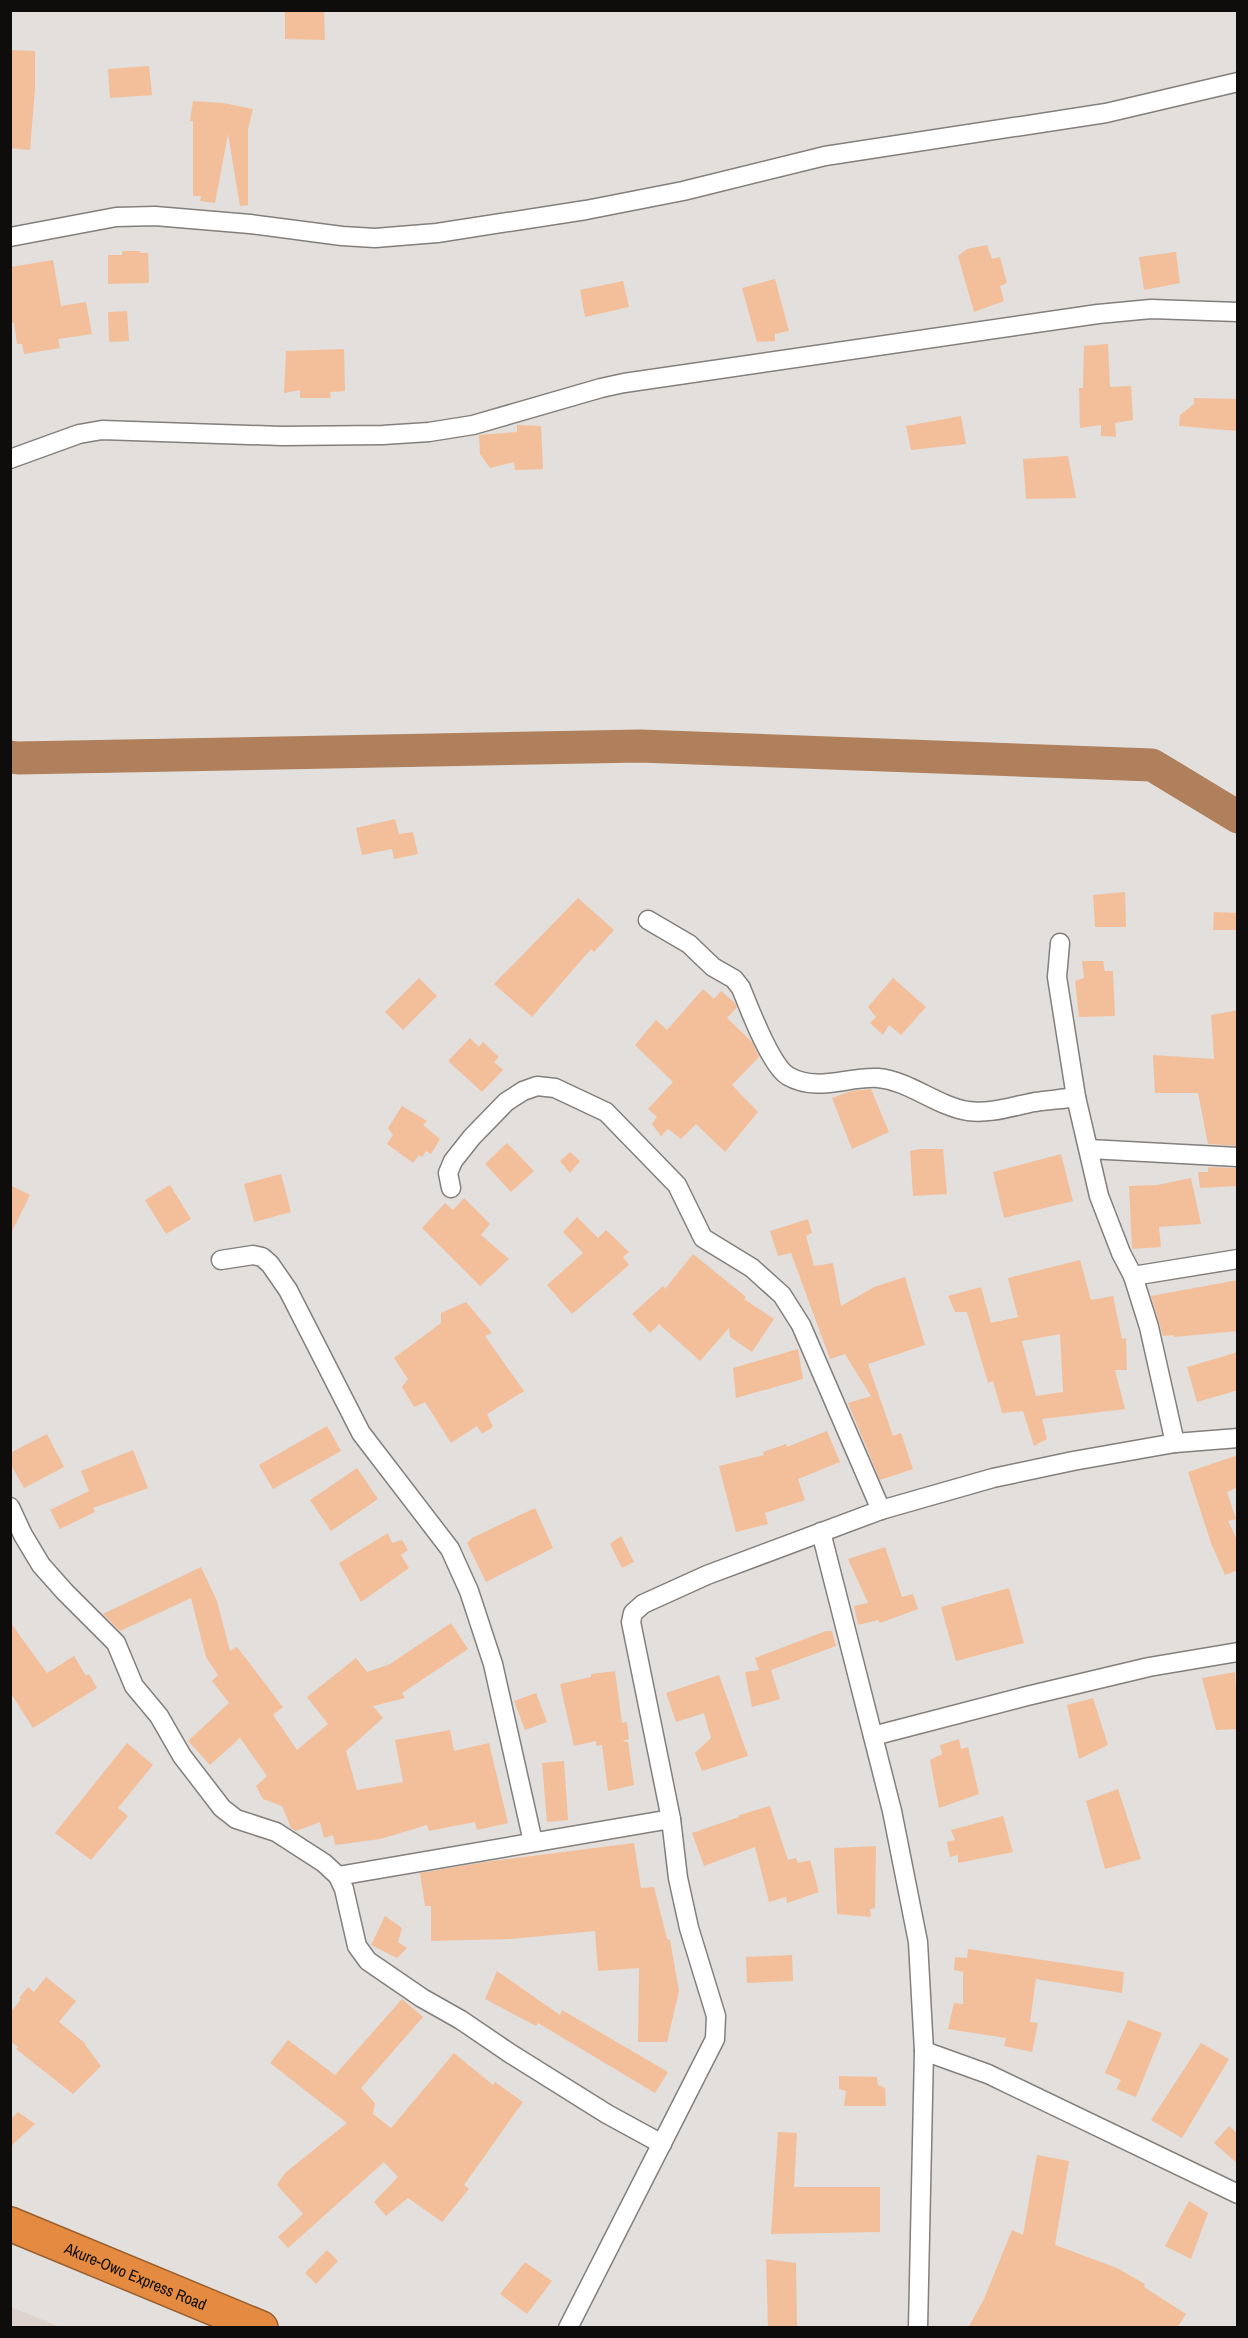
<svg xmlns="http://www.w3.org/2000/svg" width="1248" height="2338" viewBox="0 0 1248 2338" font-family="'Archivo Narrow',sans-serif">
<style>
.built{fill:#ddd3cc}
.lines{fill:none;stroke-linecap:round;stroke-linejoin:round}
.river{stroke:#b0805c;stroke-width:33}
.building{fill:#f3bf9a;fill-rule:evenodd}
.street-casing{stroke:#827f7d;stroke-width:21}
.highway-casing{stroke:#9a5f2e;stroke-width:36}
.street{stroke:#fff;stroke-width:18}
.highway{stroke:#e58b41;stroke-width:33}
.labels{text-anchor:middle;dominant-baseline:central;stroke-width:6;stroke-linejoin:round;paint-order:stroke}
.street-label{font-size:16px;fill:#0e0d0c;stroke:#efece9}
</style>
<rect width="100%" height="100%" fill="#e2dfdc"/>
<path class="built" d="M11,2307L60,2327H11Z"/>
<g class="lines">
<path class="river" d="M10,757L18,758L640,746L1152,765L1238,817"/>
</g>
<g class="building">
<path d="M285,10H324L325,40L285,39Z"/>
<path d="M10,50L35,51V89L30,150L10,148Z"/>
<path d="M149,66L152,95L110,98L108,69Z"/>
<path d="M193,101L223,103L253,109L248,129V205L240,206L228,134L215,203L200,201L201,196H193V121H190Z"/>
<path d="M987,245L992,259L1000,257L1007,283L1000,286L1004,301L974,312L958,256L967,249Z"/>
<path d="M122,251H140V253H148L149,283L108,284V255H122Z"/>
<path d="M1176,252L1180,283L1144,290L1139,257Z"/>
<path d="M53,260L61,306L86,302L92,334L58,339L60,348L24,354L22,344H17L14,323H10V267Z"/>
<path d="M775,279L789,331L775,334V341L757,342L742,288Z"/>
<path d="M623,281L629,307L585,317L580,290Z"/>
<path d="M127,311L129,341L109,342L108,312Z"/>
<path d="M1108,344L1110,387L1131,386L1133,420L1115,423L1116,437L1101,436V425L1080,428L1079,388H1083L1084,346Z"/>
<path d="M344,349L345,391L330,392L331,398H300V390L284,393L286,351Z"/>
<path d="M1194,398L1238,399V431L1179,426L1180,415L1194,404Z"/>
<path d="M961,416L966,444L911,450L906,426Z"/>
<path d="M517,425L541,426L543,469L515,470L514,462L490,468L480,454L479,435L517,432Z"/>
<path d="M1068,456L1076,498L1026,499L1023,459Z"/>
<path d="M395,819L399,834L413,832L418,854L394,859L392,849L362,855L356,828Z"/>
<path d="M1125,892L1126,927H1095L1093,895Z"/>
<path d="M578,898L614,930L594,952L591,949L532,1017L494,984Z"/>
<path d="M1214,912L1238,913V930H1213Z"/>
<path d="M1082,961H1103L1105,971H1113L1115,1016L1079,1017L1075,981L1084,978Z"/>
<path d="M419,978L437,996L403,1030L385,1012Z"/>
<path d="M893,978L926,1007L901,1035L889,1025L883,1035L870,1023L876,1017L868,1007Z"/>
<path d="M703,989L714,999L721,991L735,1003L737,1007L727,1018L752,1042L759,1057L732,1085L758,1112L725,1152L696,1124L681,1139L668,1129L661,1136L652,1124L657,1117L648,1109L673,1082L635,1045L656,1020L667,1030Z"/>
<path d="M1238,1010V1146L1208,1144L1198,1093H1155L1153,1055L1214,1059L1211,1015Z"/>
<path d="M470,1038L479,1047L483,1042L499,1057L494,1062L503,1070L482,1092L448,1061Z"/>
<path d="M871,1089L889,1132L852,1149L832,1098L851,1091Z"/>
<path d="M402,1106L427,1121L423,1125L440,1139L431,1154L426,1151L422,1157L419,1155L413,1163L387,1144L393,1135L388,1128Z"/>
<path d="M507,1143L534,1171L511,1192L485,1164Z"/>
<path d="M920,1149H943L947,1194L913,1196L910,1151Z"/>
<path d="M570,1152L580,1161L570,1173L560,1161Z"/>
<path d="M1061,1154L1073,1201L1004,1218L993,1172Z"/>
<path d="M1208,1167L1238,1168V1186L1200,1188L1198,1172H1208Z"/>
<path d="M281,1174L291,1212L254,1222L244,1184Z"/>
<path d="M1191,1178L1201,1224L1159,1227L1161,1247L1132,1249L1129,1186L1157,1185Z"/>
<path d="M10,1185L30,1195L10,1235Z"/>
<path d="M170,1185L191,1219L166,1234L145,1200Z"/>
<path d="M464,1198L490,1224L481,1235L509,1259L480,1286L422,1228L445,1203L453,1210Z"/>
<path d="M577,1217L598,1238L606,1230L629,1252L623,1257L629,1265L572,1314L547,1285L583,1253L563,1232Z"/>
<path d="M808,1219L812,1233L806,1236L814,1266L833,1263L841,1306L874,1287L905,1277L925,1345L868,1364L893,1436L901,1433L913,1469L880,1480L848,1403L871,1396L845,1354L830,1359L791,1253L778,1256L770,1231Z"/>
<path d="M693,1254L746,1297L744,1299L774,1319L752,1352L730,1337L729,1328L700,1361L659,1324L650,1333L632,1314L663,1286L665,1289Z"/>
<path d="M1080,1260L1091,1300L1113,1296L1122,1339L1126,1338L1127,1370H1115L1125,1409L1042,1419L1047,1439L1034,1446L1023,1411L1002,1413L993,1381L988,1383L967,1312H955L948,1296L981,1287L991,1323L1018,1317L1008,1278ZM1060,1334L1063,1392L1036,1396L1022,1341Z"/>
<path d="M1238,1280V1331L1174,1337V1335L1163,1336L1151,1296Z"/>
<path d="M466,1302L492,1333L485,1336L524,1391L487,1414L493,1427L482,1434L477,1426L451,1443L425,1402L414,1407L402,1387L408,1379L394,1358L441,1323V1313Z"/>
<path d="M798,1349L803,1379L736,1398L733,1368Z"/>
<path d="M1238,1352V1390L1197,1402L1187,1367Z"/>
<path d="M327,1426L341,1451L273,1489L259,1465Z"/>
<path d="M827,1431L840,1462L798,1479L805,1500L765,1513L768,1524L736,1532L719,1466L764,1455L763,1452L786,1444L787,1447Z"/>
<path d="M47,1434L64,1467L24,1488L10,1463V1453Z"/>
<path d="M133,1450L148,1488L93,1508L95,1512L60,1529L50,1510L89,1491L81,1471Z"/>
<path d="M1238,1455V1487L1227,1492L1236,1519L1228,1521L1238,1542V1570L1225,1575L1211,1543L1188,1472Z"/>
<path d="M357,1468L378,1499L331,1531L310,1500Z"/>
<path d="M535,1508L553,1548L486,1582L467,1543L472,1538Z"/>
<path d="M388,1533L392,1543L402,1540L408,1550L401,1555L409,1568L361,1602L339,1563Z"/>
<path d="M621,1536L634,1562L622,1568L610,1544Z"/>
<path d="M885,1547L902,1597L913,1594L918,1609L880,1623L878,1620L858,1625L854,1606L868,1603L848,1559Z"/>
<path d="M201,1567L217,1601L230,1651L237,1647L283,1707L273,1715L297,1750L328,1724L307,1697L356,1658L367,1672L390,1664L451,1623L468,1649L402,1693L405,1698L373,1706L383,1718L346,1751L357,1790L403,1782L395,1740L450,1730L454,1751L489,1743L508,1823L477,1830L475,1822L429,1831L427,1825L380,1839L335,1845L333,1835L324,1838L320,1822L296,1831L291,1828L282,1806L263,1799L256,1786L267,1776L240,1738L210,1765L188,1741L229,1703L212,1681L218,1675L206,1657L191,1598L120,1631L103,1614Z"/>
<path d="M1009,1588L1024,1643L956,1661L941,1607Z"/>
<path d="M10,1622L47,1673L74,1656L86,1676L89,1674L97,1688L33,1728L10,1692Z"/>
<path d="M826,1631H832L836,1646L771,1670L780,1699L752,1707L745,1672L759,1670L755,1658Z"/>
<path d="M615,1671L622,1723L627,1722L629,1739L622,1741L628,1742L634,1785L608,1791L602,1745L596,1746V1741L574,1746L560,1684L591,1677V1674Z"/>
<path d="M1235,1672L1238,1729L1216,1730L1202,1678Z"/>
<path d="M719,1675L748,1756L702,1771L695,1753L711,1738L704,1713L676,1722L666,1693Z"/>
<path d="M536,1693L547,1722L525,1730L514,1701Z"/>
<path d="M1093,1698L1108,1745L1079,1759L1067,1705Z"/>
<path d="M959,1739L961,1749L968,1747L979,1794L939,1808L930,1760L942,1754L940,1745Z"/>
<path d="M127,1743L153,1765L118,1808L128,1816L91,1860L55,1833Z"/>
<path d="M564,1761L568,1820L547,1822L542,1763Z"/>
<path d="M1118,1789L1141,1859L1105,1869L1086,1801Z"/>
<path d="M770,1806L788,1860L796,1858L798,1863L810,1860L819,1892L787,1903L786,1897L769,1902L755,1847L704,1866L692,1833L739,1817V1815Z"/>
<path d="M1003,1816L1013,1852L958,1863V1855L950,1857L947,1842L955,1840L951,1830Z"/>
<path d="M634,1843L641,1888L654,1887L667,1939L670,1940L679,1991L667,2042H638L639,1968L598,1971L595,1931L510,1939L431,1941V1906H425L420,1873L485,1862Z"/>
<path d="M876,1846L875,1908L870,1909L871,1917L837,1914L834,1848Z"/>
<path d="M385,1916L402,1928L398,1942L407,1948L397,1958L371,1945Z"/>
<path d="M968,1949L1124,1972L1122,1993L1036,1979L1030,2022L1038,2023L1032,2052L1004,2046L1006,2038L948,2029L954,2003L963,2004V1972L954,1970L955,1957L967,1958Z"/>
<path d="M792,1955L793,1981L747,1983L746,1957Z"/>
<path d="M497,1971L560,2015L562,2010L668,2072L655,2093L538,2023L536,2026L485,1999Z"/>
<path d="M46,1977L76,2001L59,2022L86,2044L85,2045L101,2066L73,2094L16,2049L18,2047L10,2041V2013L21,1999L19,1998L28,1987L34,1992Z"/>
<path d="M402,1999L423,2017L361,2088L375,2103L373,2114L391,2128L454,2053L493,2085L495,2082L523,2102L464,2185L469,2189L442,2222L408,2198L386,2216L374,2202L398,2177L384,2162L288,2248L278,2237L303,2214L277,2185L285,2173L347,2123L270,2063L288,2040L335,2075Z"/>
<path d="M1128,2020L1162,2033L1136,2097L1116,2089L1121,2080L1105,2073Z"/>
<path d="M1201,2043L1229,2059L1182,2138L1151,2120Z"/>
<path d="M839,2076L877,2077L878,2085L885,2088L886,2106H844L846,2091L839,2089Z"/>
<path d="M18,2112L35,2124L10,2147V2120Z"/>
<path d="M1229,2126L1238,2134V2164L1214,2143Z"/>
<path d="M778,2132L797,2133L794,2187H880V2232L771,2234Z"/>
<path d="M1037,2155L1069,2161L1055,2245L1117,2268L1145,2284L1144,2287L1186,2314L1177,2328H968L984,2299L1012,2230L1023,2235Z"/>
<path d="M1189,2201L1208,2213L1191,2259L1165,2246Z"/>
<path d="M327,2250L338,2261L316,2284L305,2273Z"/>
<path d="M766,2259L796,2263L797,2328H768Z"/>
<path d="M525,2262L552,2281L527,2314L500,2294Z"/>
</g>
<g class="lines">
<g class="street-casing">
<g id="street">
<path d="M10,237L116,217L155,216L250,224L342,236L375,238L437,233L586,210L683,191L825,156L1106,113L1238,82"/>
<path d="M10,459L79,434L102,430L282,436L383,435L429,432L473,425L601,388L624,383L1098,314L1151,309L1238,312"/>
<path d="M648,920L689,944L713,967L734,979L741,988C749,1008 771,1066 788,1076C818,1093 847,1076 878,1078C910,1081 936,1106 968,1111C991,1114 1013,1106 1035,1102C1049,1100 1063,1099 1076,1097"/>
<path d="M1060,943L1057,977L1076,1097L1099,1196L1121,1253L1133,1276L1149,1327L1175,1443"/>
<path d="M1089,1149L1238,1157"/>
<path d="M451,1188L448,1173L453,1161L472,1137L506,1102L523,1091L537,1086L555,1088L606,1112L677,1185L703,1238L752,1268L782,1295L801,1325L881,1510"/>
<path d="M221,1260L253,1255L262,1257L270,1264L288,1290L361,1433L450,1549L469,1591L493,1664L533,1842"/>
<path d="M1133,1276L1238,1259"/>
<path d="M10,1507L23,1535L41,1565L65,1592L116,1643L134,1686L159,1716L182,1756L222,1808L236,1819L276,1832L324,1863L338,1876L344,1889L357,1946L368,1961L422,1998L461,2020L511,2054L607,2114L662,2144"/>
<path d="M821,1532L892,1811L918,1942L924,2051L918,2328"/>
<path d="M873,1736L1027,1696L1149,1667L1238,1652"/>
<path d="M338,1876L671,1819"/>
<path d="M924,2051L988,2074L1238,2194"/>
<path d="M568,2328L715,2039L716,2016L689,1928L678,1878L671,1819L631,1622L633,1613L643,1604L707,1575L881,1510L993,1478L1073,1461L1175,1443L1238,1438"/>
</g>
</g>
<g class="highway-casing">
<g id="highway">
<path id="s1" d="M10,2224L261,2328"/>
</g>
</g>
<use href="#street" class="street"/>
<use href="#highway" class="highway"/>
</g>
<g class="labels">
<g class="street-label">
<text stroke="none"><textPath href="#s1" startOffset="136">Akure-Owo Express Road</textPath></text>
</g>
</g>
<rect width="1248" height="2338" fill="none" stroke="#0e0d0c" stroke-width="24"/>
</svg>
